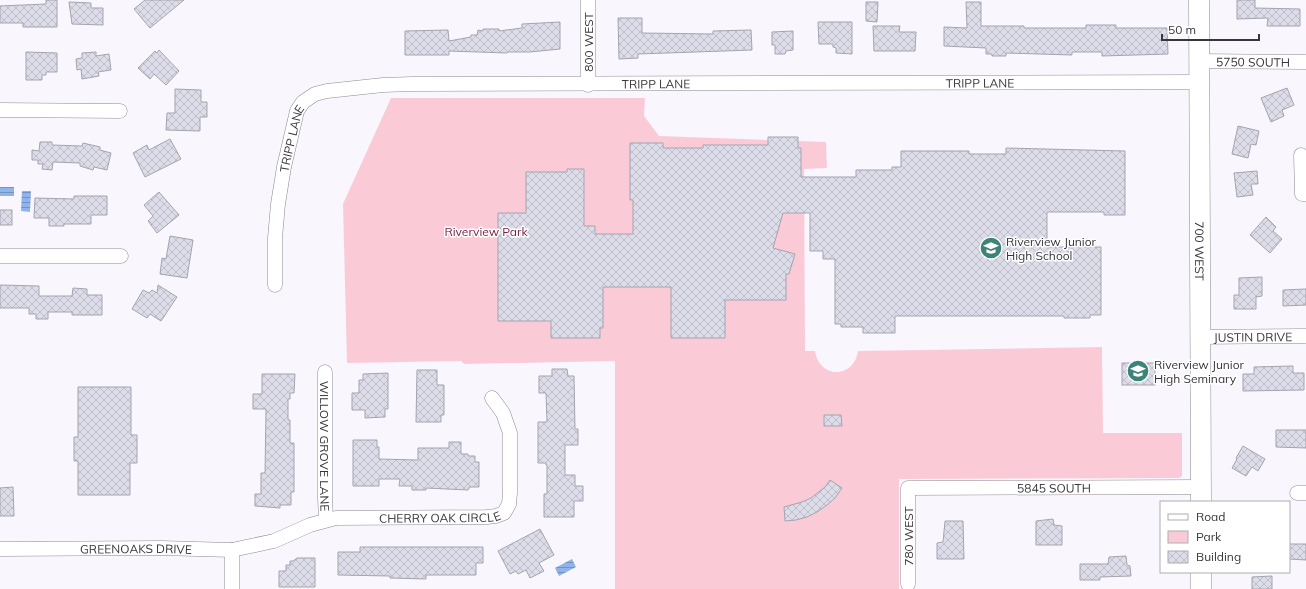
<svg xmlns="http://www.w3.org/2000/svg" width="1306" height="589" viewBox="0 0 1306 589" font-family="Mulish,sans-serif">
<style>
.park{fill:#facbd7}
.water{fill:url(#water-rules)}
.building{fill:url(#building-cross-hatch);stroke:#a3a4b0}
.lines{fill:none;stroke-linecap:round;stroke-linejoin:round}
.street-casing{stroke:#8e8893;stroke-width:15}
.secondary-casing{stroke:#8e8893;stroke-width:21}
.street{stroke:#fff;stroke-width:14}
.secondary{stroke:#fff;stroke-width:20}
.labels{text-anchor:middle;dominant-baseline:central;stroke-width:3;stroke-linejoin:round;paint-order:stroke}
.street-label{font-size:12px;fill:#373539;stroke:#fff}
.park-label{font-size:12px;fill:#752241;stroke:#fff}
.poi-label{font-size:12px;fill:#373539;stroke:#fff;text-anchor:start}
</style>
<defs>
<pattern id="water-rules" width="6" height="5" patternUnits="userSpaceOnUse"><rect width="6" height="5" fill="#8fb3eb"/><path d="M0 2.5h6" fill="none" stroke="#7692bf"/></pattern>
<pattern id="building-cross-hatch" width="8" height="8" patternUnits="userSpaceOnUse"><rect width="8" height="8" fill="#dcdde9"/><path d="M0 0l8 8M0 8l8-8" fill="none" stroke="#bdbec9"/></pattern>
</defs>
<rect width="100%" height="100%" fill="#faf6fe"/>
<path class="park" d="M391,98H645L644,116L659,136L826,142L827,168L804,169L805,351H815C819,379 854,379 858,351L1102,347L1103,433H1182V476L1179,478L899,479V589H615V361L464,364L461,361L347,363L343,204Z"/>
<g class="water">
<rect x="0" y="187" width="14" height="9"/>
<path d="M22,191H31L30,212L21,211Z"/>
<path d="M572,559L576,567L559,576L555,568Z"/>
</g>
<g class="building">
<path d="M46,0H57V27H23V23H0V6L46,4Z"/>
<path d="M145,0H184L150,28L134,9Z"/>
<path d="M1237,0H1255V8L1300,9V26H1267L1268,18L1237,19Z"/>
<path d="M69,2L91,3V8H103V25L72,24Z"/>
<path d="M866,2H878L877,22L866,21Z"/>
<path d="M966,2H981V26H1024V28H1086V25H1116V28H1167L1168,54L1102,56V52H1072V55L1006,53V56H992V54H986V48L944,46V27L967,28Z"/>
<path d="M618,18H642V33L713,34V31L751,30L752,50L638,54V58L619,59Z"/>
<path d="M560,22V49L530,52H508L507,53L449,51V55H405V31L448,30L449,41L471,37V35H477L478,30L483,31V29H499V31L522,28V24Z"/>
<path d="M818,22H852V54L836,53V48L833,47V44H819Z"/>
<path d="M873,26H900L899,32H916L915,51H874Z"/>
<path d="M793,31V50L786,51L785,54H775V45H772V32Z"/>
<path d="M159,50L179,71L166,85L154,74L150,79L138,68L155,51L157,53Z"/>
<path d="M26,52L57,53V72H46V75H42V80H26Z"/>
<path d="M96,52V56L109,54L111,70L98,72L99,76L82,79L81,69L77,70L76,59L82,58V53Z"/>
<path d="M1287,88L1294,105L1282,110L1284,116L1271,122L1261,98Z"/>
<path d="M175,89L201,90V102H207V117H200V131L166,130L167,113H175Z"/>
<path d="M1238,126L1259,131L1256,145L1251,144L1248,158L1232,154Z"/>
<path d="M768,137H798V148H801V177H856V170H892V167H901V151H969V154H1006V148L1125,151V215H1104V212H1047V247H1101V315H1090V318H1064V316H895V333H863V327H841V324H835V259H823V251H810V213H783L773,248L795,254L789,274H786V300H725V338H671V287H603V328H600V338H551V321H498V213H526V172H567V169H584V226H595V234H633V200H630V143H663V148H703V145H768Z"/>
<path d="M170,139L181,159L145,177L133,153L147,145L149,150Z"/>
<path d="M40,142H52V145L82,146L83,143L100,147V150L111,153L107,170L94,167L93,170L80,166V163L53,162L52,170L42,169L43,164H38V160H32V150L39,151Z"/>
<path d="M1257,171L1258,184H1251L1253,195L1237,197L1234,173Z"/>
<path d="M159,192L179,215L157,233L148,221L153,216L144,205Z"/>
<path d="M74,196H107V215H91V224H64V226H49V218H34L35,198L74,199Z"/>
<rect x="0" y="210" width="12" height="15"/>
<path d="M1266,217L1276,227L1273,231L1282,239L1270,253L1250,235Z"/>
<path d="M170,236L193,240L187,278L160,274L162,258L166,259Z"/>
<path d="M1262,277V296L1256,297V309H1234V295H1239V278Z"/>
<path d="M0,285L39,286V296H72L73,288L87,289V295H102V315H72V312H48V319H36V314H29V308H0Z"/>
<path d="M158,285L177,297L161,321L150,314L147,318L132,309L143,290L149,293L152,290L157,293Z"/>
<path d="M1306,289V305L1283,306V290Z"/>
<rect x="1122" y="363" width="33" height="22"/>
<path d="M1293,366V373H1304V390L1243,391V374H1254V367Z"/>
<path d="M552,369H567L568,376H574L575,429H578V445H565V475H575V486H583V501H574V517H544V494H547V465H546V463H538V422H547L546,393H539V376H552Z"/>
<path d="M417,370H437V385H444V415H441V422H416Z"/>
<path d="M388,373V409H385V417L365,418V410H352V393H359V380H363V374Z"/>
<path d="M262,374H295L294,393H290V399H288V420H290V443H294V492H291V505H280V508L255,506V494H261V473H265L266,409H253V394H262Z"/>
<path d="M78,387H131V435H137V463H130V495H78V461H74V437H78Z"/>
<path d="M824,415H841L842,426H824Z"/>
<path d="M1276,430H1306V448L1276,447Z"/>
<path d="M353,440H377V447H379V459L418,460V448H449V442H461V454H468V456H475V462H479V487H469V489H468V490L426,488V490H412V486H399L400,479H379V486H353Z"/>
<path d="M1243,446L1265,459L1258,471L1252,467L1246,476L1232,468L1237,459L1236,458Z"/>
<path d="M830,480L842,488L835,498L827,505L817,512L807,517L796,520L785,521L784,507L802,502L811,498L825,487Z"/>
<path d="M13,487L14,516H0V488Z"/>
<path d="M1053,519L1054,525L1062,526V545H1036V521Z"/>
<path d="M945,521H963L964,559H937V543L943,542Z"/>
<path d="M540,529L554,555L539,563L544,571L530,578L526,570L518,574L516,571L510,574L498,551Z"/>
<path d="M1289,544H1306V560L1289,559Z"/>
<path d="M360,547H483V563H476V575H426V579L390,578V576L338,575V552H360Z"/>
<path d="M1126,556L1127,565L1130,566L1131,576L1100,577V580H1080V564H1108L1109,557Z"/>
<path d="M297,558H315V587H279V571H286V565H290V561H293Z"/>
<path d="M1272,576V589H1252V577Z"/>
</g>
<g class="lines">
<g class="street-casing">
<g id="street">
<path id="s1" d="M1199,61L1306,62"/>
<path d="M588,85V0"/>
<path d="M0,110L120,111"/>
<path d="M1301,155L1302,194H1306"/>
<path d="M0,256H121"/>
<path id="s2" d="M275,285V238L278,204L284,167L297,111L303,102L315,94L327,91L383,85L412,84L1200,82"/>
<path id="s3" d="M1200,337L1306,336"/>
<path id="s4" d="M325,372V498L326,520"/>
<path d="M1297,493H1306"/>
<path id="s5" d="M0,549L161,548L232,550L274,541L310,525L336,518L487,517L496,516L504,513L509,504L510,493V433L503,413L492,398"/>
<path id="s6" d="M908,584V488L1201,487"/>
<path d="M232,589V550"/>
</g>
</g>
<g class="secondary-casing">
<g id="secondary">
<path id="s7" d="M1199,0L1201,502"/>
<path d="M1201,572V589"/>
</g>
</g>
<use href="#street" class="street"/>
<use href="#secondary" class="secondary"/>
</g>
<defs>
<g id="school-disc" transform="scale(1.15)"><circle r="9.5" fill="#3e8378" stroke="#fff"/><path d="M0-5L7-2L0 1L-7-2ZM-4 1L0 2.5L4 1V4Q0 6-4 4Z" fill="#fff"/></g>
</defs>
<g fill-rule="evenodd">
<use href="#school-disc" x="991" y="248"/>
<use href="#school-disc" x="1138" y="371"/>
</g>
<g class="labels">
<g class="street-label">
<text transform="translate(588 42) rotate(-90)">800 WEST</text>
<text stroke="none"><textPath href="#s1" startOffset="54">5750 SOUTH</textPath></text>
<text stroke="none"><textPath href="#s2" startOffset="867">TRIPP LANE</textPath></text>
<text stroke="none"><textPath href="#s2" startOffset="543">TRIPP LANE</textPath></text>
<text stroke="none"><textPath href="#s2" startOffset="148">TRIPP LANE</textPath></text>
<text stroke="none"><textPath href="#s7" startOffset="251">700 WEST</textPath></text>
<text stroke="none"><textPath href="#s3" startOffset="53">JUSTIN DRIVE</textPath></text>
<text stroke="none"><textPath href="#s4" startOffset="74">WILLOW GROVE LANE</textPath></text>
<text stroke="none"><textPath href="#s6" startOffset="242">5845 SOUTH</textPath></text>
<text stroke="none"><textPath href="#s5" startOffset="445">CHERRY OAK CIRCLE</textPath></text>
<text transform="translate(908 536) rotate(-90)">780 WEST</text>
<text stroke="none"><textPath href="#s5" startOffset="136">GREENOAKS DRIVE</textPath></text>
</g>
<g class="park-label">
<text x="486" y="231">Riverview Park</text>
</g>
<g class="poi-label">
<text x="1006" y="241">Riverview Junior<tspan x="1006" dy="14">High School</tspan></text>
<text x="1154" y="364">Riverview Junior<tspan x="1154" dy="14">High Seminary</tspan></text>
</g>
</g>
<rect x="1160" y="501" width="130" height="72" fill="#ffffff" stroke="#afaeb0"/>
<rect x="1168" y="514" width="20" height="6" fill="#ffffff" stroke="#afaeb0"/>
<text x="1196" y="521" font-size="12" fill="#373539">Road</text>
<rect x="1168" y="531" width="20" height="12" fill="#facbd7" stroke="#afaeb0"/>
<text x="1196" y="541" font-size="12" fill="#373539">Park</text>
<rect x="1168" y="551" width="20" height="12" fill="url(#building-cross-hatch)" stroke="#afaeb0"/>
<text x="1196" y="561" font-size="12" fill="#373539">Building</text>
<path d="M1162 34v6h97v-6" fill="none" stroke="#373539" stroke-width="2"/>
<text x="1168" y="34" font-size="12" fill="#373539" stroke="#ffffff" stroke-width="3" paint-order="stroke">50 m</text>
</svg>
